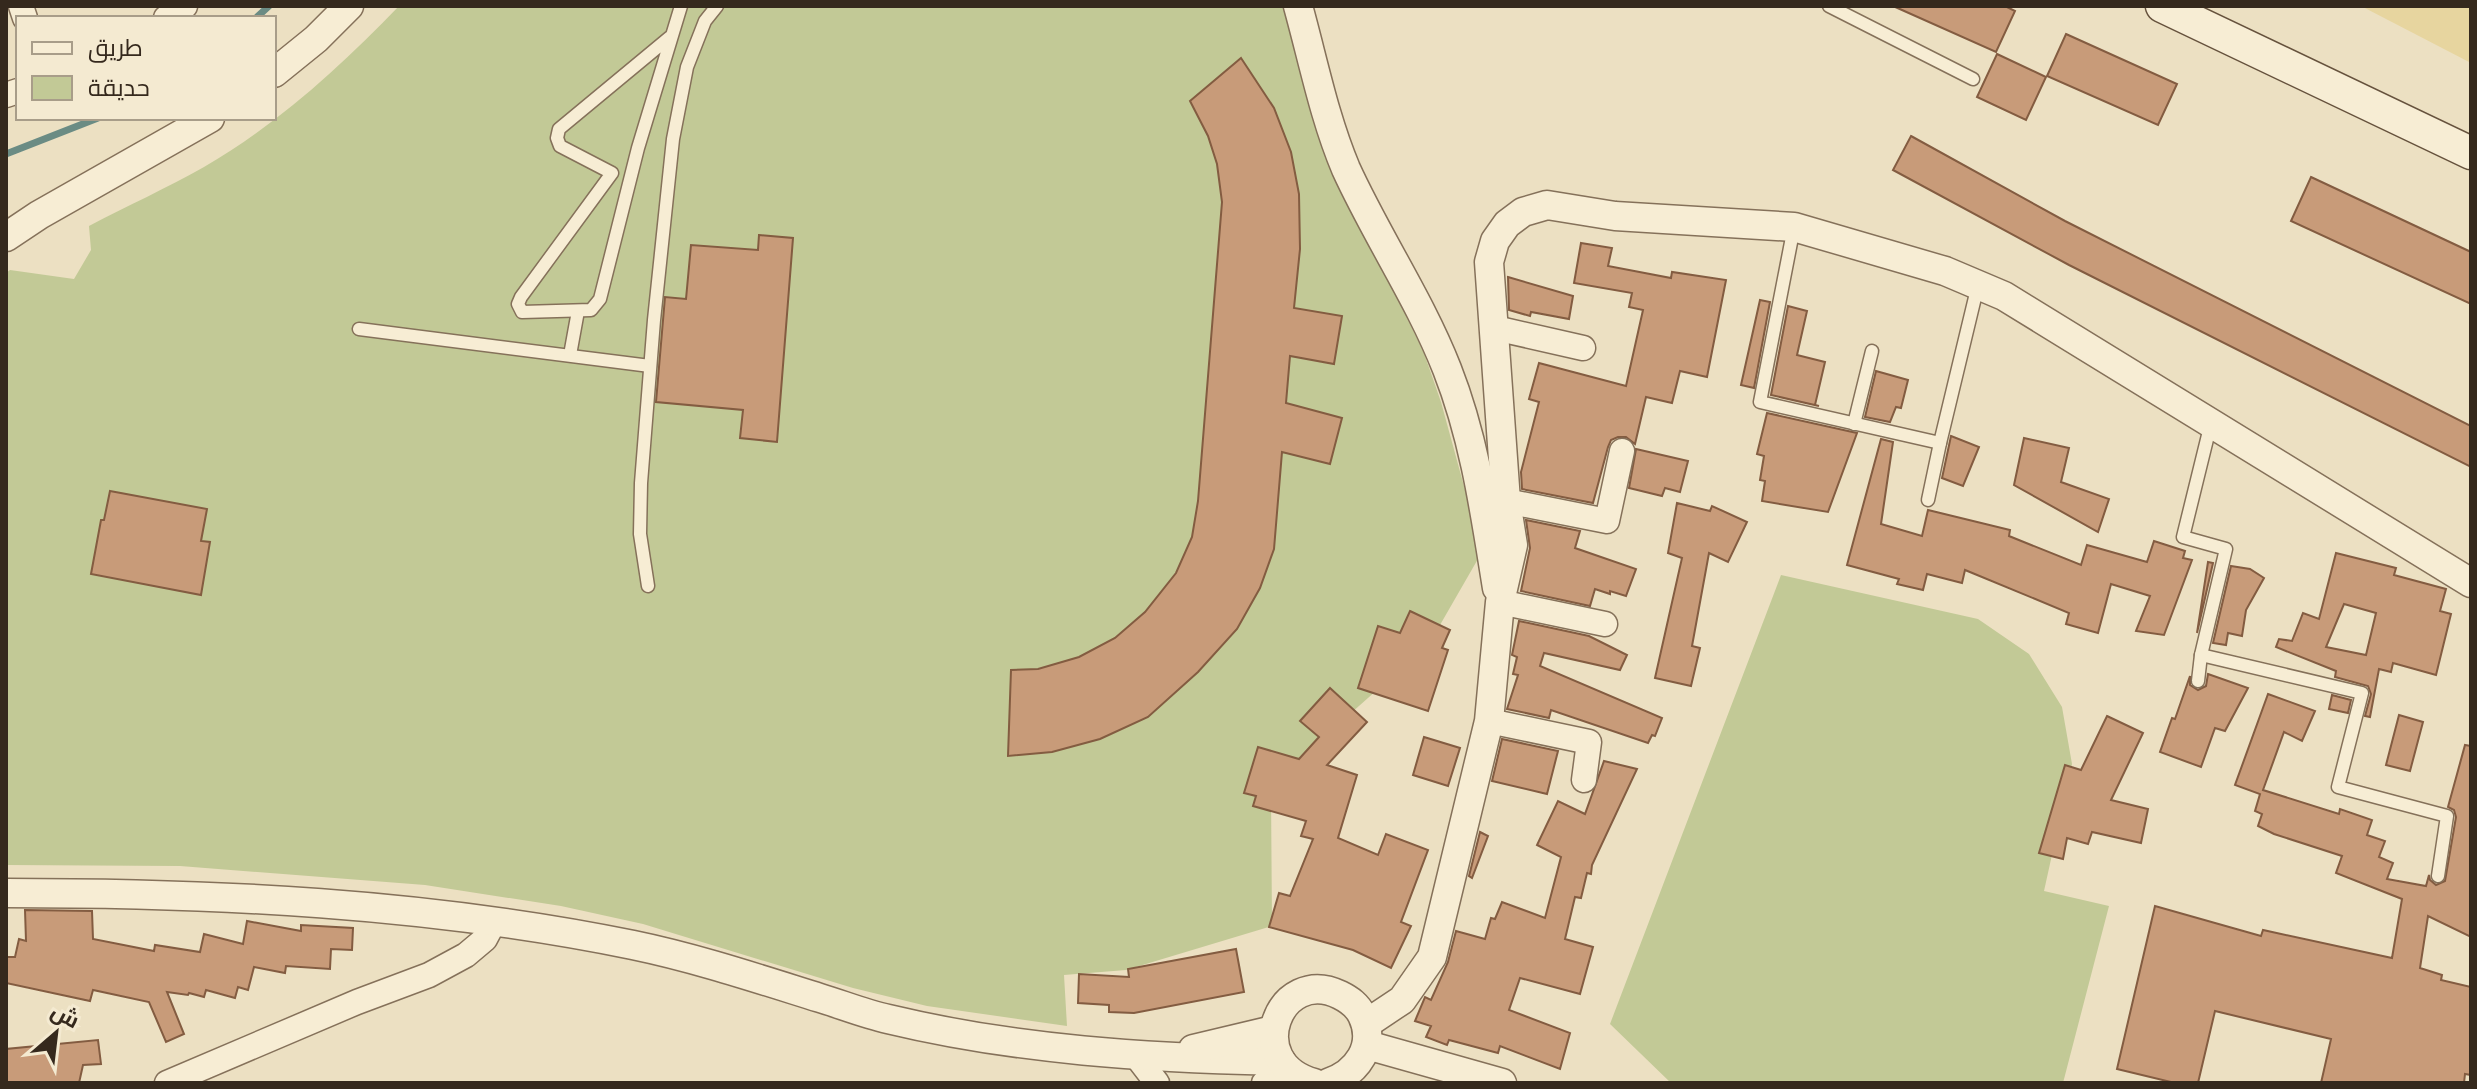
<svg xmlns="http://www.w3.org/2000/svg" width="2477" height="1089" viewBox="0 0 2477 1089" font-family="Lora,Cairo,serif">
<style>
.green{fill:#c2c996}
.sand{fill:#e7d59f}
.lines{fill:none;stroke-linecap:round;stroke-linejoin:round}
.stream{stroke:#6b8c84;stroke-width:7}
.building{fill:#c89b79;stroke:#835c41;stroke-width:2;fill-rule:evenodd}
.service-casing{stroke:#85715a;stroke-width:15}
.minor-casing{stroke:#85715a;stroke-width:27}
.tertiary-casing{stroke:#85715a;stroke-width:31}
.secondary-casing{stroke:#66523d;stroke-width:35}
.service{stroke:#f7edd4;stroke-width:12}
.minor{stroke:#f7edd4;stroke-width:24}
.tertiary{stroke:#f7edd4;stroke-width:28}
.secondary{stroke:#f7edd4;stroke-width:32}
</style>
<rect width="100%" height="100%" fill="#ece0c2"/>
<g class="green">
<path d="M399,6H1297L1370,240L1424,353L1441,402L1482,552L1421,658L1377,690L1297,761L1271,794L1272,926L1126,970L1064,975L1067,1026L927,1006L853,988L643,924L561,906L425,885L180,866L6,865V273L10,270L74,279L91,250L89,226C127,206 167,188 204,167C277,125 341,66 399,6Z"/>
<path d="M1781,575L1978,619L2029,654L2062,707L2072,764L2044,891L2109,906L2063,1083H1671L1610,1024Z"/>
</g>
<path class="sand" d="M2361,6H2471V63Z"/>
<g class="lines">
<g class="stream">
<path d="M256,18L269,6"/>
<path d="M6,154L98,118"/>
</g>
</g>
<g class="building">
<path d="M1893,6H2005L2015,11L1996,52Z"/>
<path d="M2066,34L2177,84L2158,125L2047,76Z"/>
<path d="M1997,54L2046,77L2026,120L1977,97Z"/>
<path d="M1241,58L1274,108L1291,152L1299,194L1300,249L1294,308L1342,316L1334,364L1290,356L1286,403L1342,418L1330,464L1282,452L1274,549L1260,588L1237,629L1198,672L1148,717L1100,739L1052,752L1008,756L1011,670L1038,669L1079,657L1115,638L1145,612L1176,573L1192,537L1198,501L1222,202L1217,164L1208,136L1190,101Z"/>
<path d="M1911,136L2065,221L2471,426V467L2069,265L1893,170Z"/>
<path d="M2311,177L2471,252V304L2291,221Z"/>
<path d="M759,235L793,238L777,442L740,438L743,410L656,402L665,297L686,299L691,245L758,250Z"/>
<path d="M1581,243L1612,248L1608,266L1671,278L1672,272L1726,280L1707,377L1680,371L1672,403L1646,397L1635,444L1626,437H1618L1611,440L1608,447L1593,503L1522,489L1521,472L1539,402L1529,399L1539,363L1626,386L1643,310L1629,307L1632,293L1574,283Z"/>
<path d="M1508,277L1573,296L1569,319L1531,312L1530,316L1509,310Z"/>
<path d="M1760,300L1770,302L1754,388L1741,385Z"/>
<path d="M1788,306L1807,311L1797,355L1825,362L1815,405L1819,406L1771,395Z"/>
<path d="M1876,371L1908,380L1901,408L1896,407L1890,422L1865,417Z"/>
<path d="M1767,413L1857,433L1828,512L1762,501L1765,481L1760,480L1764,456L1757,454Z"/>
<path d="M1951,436L1979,447L1963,486L1942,478Z"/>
<path d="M2024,438L2069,448L2061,482L2109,499L2098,532L2014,485Z"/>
<path d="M1881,439L1893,442L1881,524L1922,536L1928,510L2010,530L2009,536L2081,565L2087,545L2147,562L2154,541L2185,551L2183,558L2192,560L2164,635L2136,631L2150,596L2111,584L2098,633L2066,624L2069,613L1965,570L1962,583L1927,574L1923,590L1897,584L1899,579L1847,565Z"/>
<path d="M1636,449L1688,461L1680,492L1665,488L1662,496L1629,488Z"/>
<path d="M110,491L207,509L201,541L210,542L201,595L91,574L101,520H104Z"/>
<path d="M1677,503L1710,511L1712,506L1747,522L1728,562L1709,553L1692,646L1700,648L1691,686L1655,678L1682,558L1668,553Z"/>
<path d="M1526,520L1580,531L1575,548L1636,569L1626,596L1610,591V594L1595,589L1590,606L1521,591L1530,548Z"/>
<path d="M2336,553L2396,568L2394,575L2446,589L2440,611L2451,614L2436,675L2393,663L2391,672L2379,669L2370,717L2365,716L2371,694L2368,686L2335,677L2336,671L2276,647L2279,639L2292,641L2303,613L2319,619ZM2344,604L2376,613L2366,655L2326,647Z"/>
<path d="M2208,562L2213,563L2197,633Z"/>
<path d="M2231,566L2250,569L2264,578L2246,610L2242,636L2228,633L2226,645L2213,643Z"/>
<path d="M1410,611L1450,630L1442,648L1448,650L1428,711L1358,688L1378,626L1400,633Z"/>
<path d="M1519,621L1589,636L1627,655L1620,670L1544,653L1540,666L1662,718L1655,736L1652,735L1648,743L1551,710L1549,718L1507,709L1518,675L1513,674L1517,657L1512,655Z"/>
<path d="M2208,674L2248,688L2225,731L2215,728L2201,767L2160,752L2172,718L2175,719L2190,676V685L2198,690L2206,686Z"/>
<path d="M1330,688L1367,722L1327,765L1357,775L1338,838L1378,855L1386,834L1428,850L1401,922L1411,926L1391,968L1353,950L1269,927L1279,893L1290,896L1313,839L1301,836L1306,821L1253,806L1256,796L1244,793L1258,747L1299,759L1319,737L1300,721Z"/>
<path d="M2268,694L2315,711L2302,741L2284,732L2263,790L2339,814L2340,809L2372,820L2367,835L2385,841L2379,857L2393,863L2387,879L2426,886L2429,875L2430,880L2436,885L2445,881L2456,817L2454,810L2448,807L2465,745L2471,746V937L2428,916L2420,968L2442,975L2441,980L2471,987V1075L2465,1074L2464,1083H2321L2331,1039L2215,1011L2198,1083H2175L2117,1069L2155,906L2261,936L2263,930L2392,958L2402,899L2336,873L2342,856L2274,834L2258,826L2262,814L2255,811L2260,794L2235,785Z"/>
<path d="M2332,695L2351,700L2348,713L2329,709Z"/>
<path d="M2399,715L2423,722L2410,771L2386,765Z"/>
<path d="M2107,716L2143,733L2111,800L2148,809L2141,843L2092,832L2088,844L2067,838L2063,859L2039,853L2065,765L2081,770Z"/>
<path d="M1424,737L1460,748L1448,786L1413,775Z"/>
<path d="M1502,739L1558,751L1547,794L1492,781Z"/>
<path d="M1604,761L1637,769L1592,865L1591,874L1587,873L1581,898L1575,897L1565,939L1593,947L1580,994L1520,978L1509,1010L1570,1033L1560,1069L1500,1046L1498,1053L1449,1040L1447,1045L1426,1037L1431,1026L1415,1021L1425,997L1431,1000L1448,962L1456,931L1485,939L1491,918L1495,919L1502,902L1545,918L1561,857L1537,845L1558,801L1585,814Z"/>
<path d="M1480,832L1488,836L1472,878L1469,876Z"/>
<path d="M25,910L92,911L93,939L154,951L155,945L200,952L204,934L243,944L247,921L301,931V925L353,928L352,950L331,949L330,969L286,966L285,973L254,967L248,990L238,987L235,998L206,990L204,997L189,993L188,995L167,992L184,1034L166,1042L149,1002L93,990L90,1001L6,983V957H15L19,939L26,941Z"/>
<path d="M1236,949L1244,992L1134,1013L1109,1012V1005L1078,1003L1079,974L1129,977L1128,969Z"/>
<path d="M98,1040L101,1064L83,1065L79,1083H6V1049Z"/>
</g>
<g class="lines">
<g class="service-casing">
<g id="service">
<path d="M1829,6L1973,79"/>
<path d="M670,37L559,129L557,138L560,146L612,173L521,297L518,304L522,312L591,310L600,299L638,148L681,6"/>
<path d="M1794,227L1760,402L1940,443L1978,285"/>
<path d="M359,329L650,366"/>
<path d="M570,355L578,311"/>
<path d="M2211,423L2183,537L2226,549L2201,655L2362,693L2338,787L2447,816L2438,876"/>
<path d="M1854,424L1872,351"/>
<path d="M1928,500L1940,443"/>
<path d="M648,586L640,534L641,483L654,320L673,139L687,67L705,21L717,6"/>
<path d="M2198,681L2201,655"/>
</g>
</g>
<g class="minor-casing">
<g id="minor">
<path d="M21,6L25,18"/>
<path d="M166,18L185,6"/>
<path d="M6,95L18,91"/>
<path d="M1495,328L1583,348"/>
<path d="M1506,501L1607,521L1622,451"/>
<path d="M1500,602L1605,624"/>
<path d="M1489,721L1589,742L1584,780"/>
<path d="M1137,1057L1157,1083"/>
<path d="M167,1083L357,1002L429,975L466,955L485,939L494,922"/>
<path d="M1264,1083L1284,1067"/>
</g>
</g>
<g class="tertiary-casing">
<g id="tertiary">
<path d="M1298,6C1313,60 1324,117 1346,169C1377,237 1420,300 1447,369C1475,440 1485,514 1497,588"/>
<path d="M274,73L316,39L349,6"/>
<path d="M6,237L39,215L210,118"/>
<path d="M6,893C215,893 427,903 633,945C696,958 759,979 820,998C843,1005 865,1014 888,1019C1017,1050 1149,1058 1281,1061"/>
<path d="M1366,1024L1402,1000L1432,957L1489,721L1500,602L1513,545L1506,501L1489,262L1495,241L1507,224L1523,212L1547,205L1615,216L1794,227L1945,271L2004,296L2471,583"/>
<path d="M1367,1045L1502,1083"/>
<path d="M1193,1049L1273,1030"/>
<path d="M1314,1083C1241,1063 1279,965 1340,995C1350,1000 1357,1005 1362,1015C1377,1046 1357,1073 1328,1083"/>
</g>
</g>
<g class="secondary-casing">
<path id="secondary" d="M2162,6L2471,153"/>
</g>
<use href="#service" class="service"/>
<use href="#minor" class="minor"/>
<use href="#tertiary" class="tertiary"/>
<use href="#secondary" class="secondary"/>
</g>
<rect width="2477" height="1089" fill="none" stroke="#35291d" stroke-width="16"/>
<rect x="16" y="16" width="260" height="104" fill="#f4ead1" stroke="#a89d89" stroke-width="2"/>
<rect x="32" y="42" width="40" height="12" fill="#f7edd4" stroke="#a89d89" stroke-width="2"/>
<text x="88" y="56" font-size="24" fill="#35291d">طريق</text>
<rect x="32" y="76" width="40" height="24" fill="#c2c996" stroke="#a89d89" stroke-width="2"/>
<text x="88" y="96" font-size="24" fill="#35291d">حديقة</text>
<g transform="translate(56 1033) rotate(28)" stroke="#f4ead1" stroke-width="6" paint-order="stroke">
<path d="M0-6L14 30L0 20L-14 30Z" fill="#35291d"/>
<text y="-12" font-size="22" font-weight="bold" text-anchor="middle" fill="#35291d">ش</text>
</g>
</svg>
